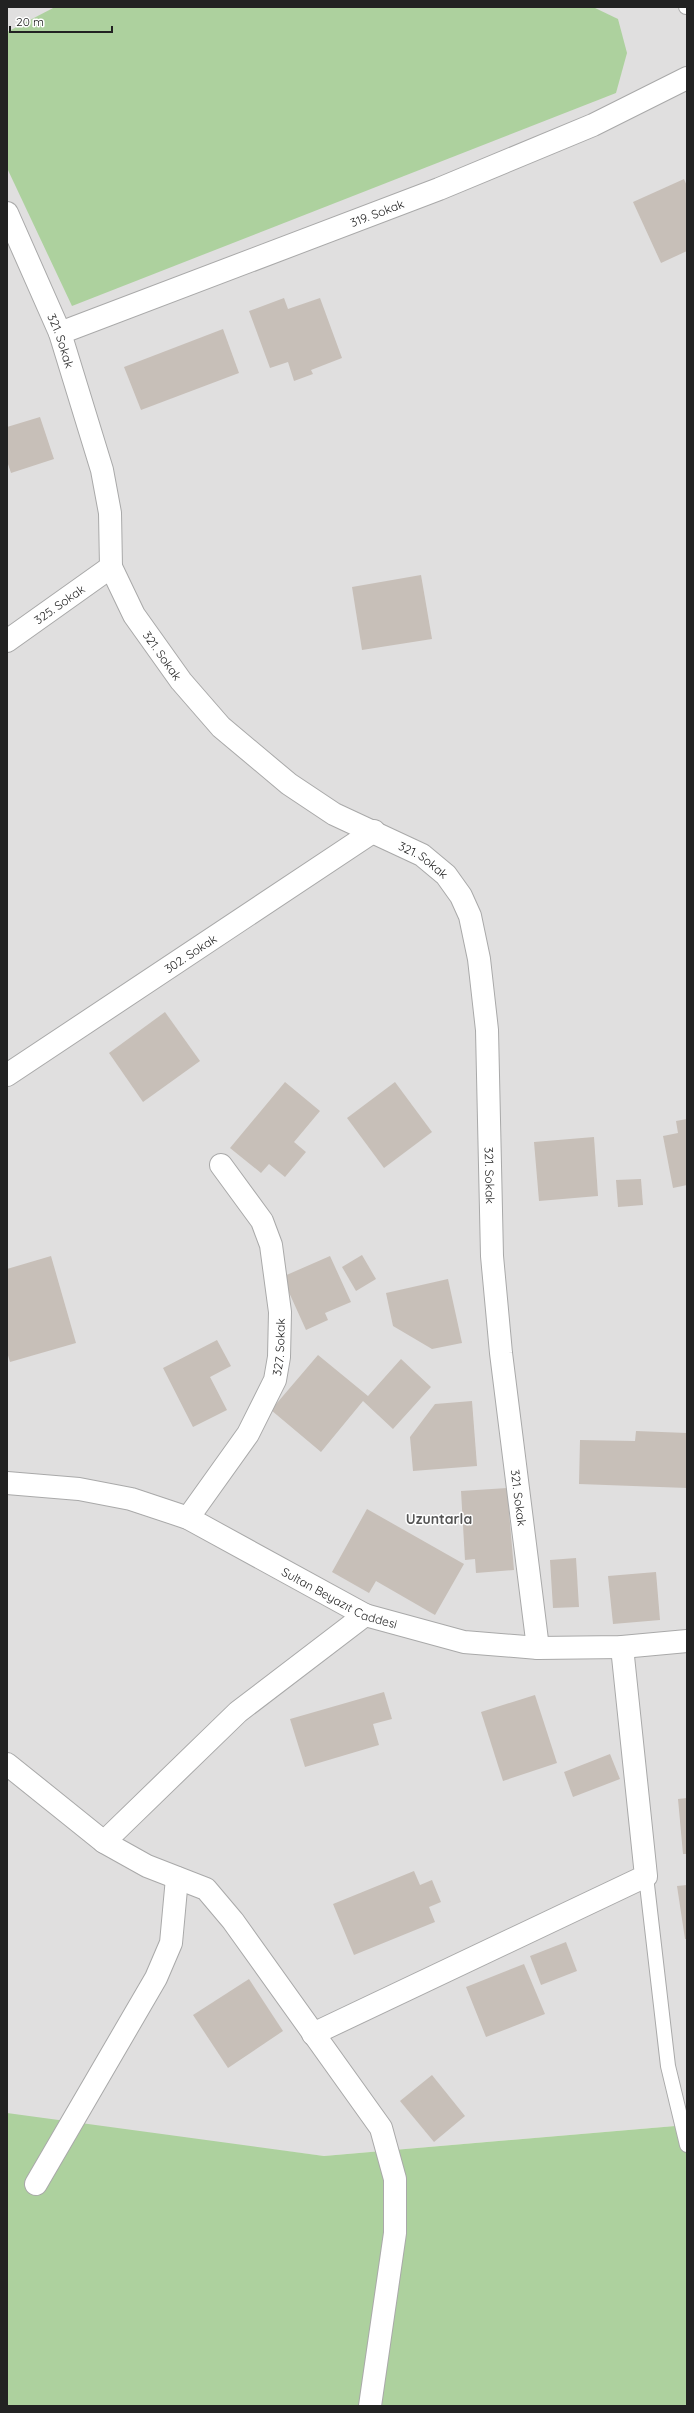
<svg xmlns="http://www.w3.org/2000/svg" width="694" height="2413" viewBox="0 0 694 2413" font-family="Quicksand,sans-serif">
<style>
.residential{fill:#e0dfdf}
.forest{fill:#add19e}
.building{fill:#c7bfb8}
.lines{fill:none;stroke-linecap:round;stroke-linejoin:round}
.service-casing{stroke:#a9a9a9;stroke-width:16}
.minor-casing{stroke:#a9a9a9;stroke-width:24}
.tertiary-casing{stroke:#a9a9a9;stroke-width:24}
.service{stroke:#fff;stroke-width:14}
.minor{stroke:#fff;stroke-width:22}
.tertiary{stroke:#fff;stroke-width:22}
.labels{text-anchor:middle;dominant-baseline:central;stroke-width:3;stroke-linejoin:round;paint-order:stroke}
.street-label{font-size:12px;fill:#222;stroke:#fff}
.quarter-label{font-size:14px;font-weight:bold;fill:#555;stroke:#fff}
</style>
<rect width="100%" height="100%" fill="#f2efe9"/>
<path class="residential" d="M7,7H687V2125L324,2156L7,2116Z"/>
<g class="forest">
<path d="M55,7H593L618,19L627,53L616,93L72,306L7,168V32Z"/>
<path d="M7,2113L324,2156L687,2125V2406H7Z"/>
</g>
<g class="building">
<path d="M684,179L687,186V251L661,263L633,202Z"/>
<path d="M284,298L288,309L320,298L342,358L311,370L313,374L294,381L288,362L270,368L249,311Z"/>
<path d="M223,329L239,373L141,410L124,367Z"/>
<path d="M40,417L54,459L11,473L7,461V427Z"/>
<path d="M421,575L432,639L362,650L352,587Z"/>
<path d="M165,1012L200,1061L143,1102L109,1053Z"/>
<path d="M285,1082L320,1111L294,1142L306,1152L285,1177L269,1164L261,1173L230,1148Z"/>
<path d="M395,1082L432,1132L384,1168L347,1118Z"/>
<path d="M687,1119V1185L673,1188L663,1136L678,1133L676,1121Z"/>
<path d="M594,1137L598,1196L539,1201L534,1142Z"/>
<path d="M641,1179L643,1205L618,1207L616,1180Z"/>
<path d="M362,1255L376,1279L356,1291L342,1267Z"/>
<path d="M51,1256L76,1343L10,1362L7,1352V1269Z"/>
<path d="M330,1256L351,1302L325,1313L328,1320L306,1330L282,1277Z"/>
<path d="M448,1279L462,1343L432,1349L393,1326L386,1293Z"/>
<path d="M217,1340L231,1366L210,1377L227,1410L193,1427L163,1368Z"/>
<path d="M318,1355L368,1396L401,1359L431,1387L393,1429L363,1401L321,1452L271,1410Z"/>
<path d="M472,1401L477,1466L413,1471L410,1437L435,1404Z"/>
<path d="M636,1431L687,1433V1488L579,1484L580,1440L635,1441Z"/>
<path d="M507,1488L514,1570L476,1573L475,1559L465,1560L461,1491Z"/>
<path d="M367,1509L464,1564L435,1615L376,1581L369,1593L332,1572Z"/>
<path d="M576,1558L579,1607L553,1608L550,1560Z"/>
<path d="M656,1572L660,1620L613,1624L608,1576Z"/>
<path d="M384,1692L392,1719L373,1724L379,1745L305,1767L290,1719Z"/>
<path d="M535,1695L557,1763L503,1781L481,1712Z"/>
<path d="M610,1754L620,1779L573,1797L564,1772Z"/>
<path d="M687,1798V1854H683L678,1799Z"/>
<path d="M414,1871L420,1885L432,1880L441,1902L429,1907L435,1922L354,1955L333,1904Z"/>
<path d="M687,1885V1939H685L677,1886Z"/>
<path d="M566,1942L577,1971L541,1985L530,1956Z"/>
<path d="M524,1964L545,2014L486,2037L466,1987Z"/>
<path d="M249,1979L283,2031L228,2068L193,2015Z"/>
<path d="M432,2075L465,2116L434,2142L400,2101Z"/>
</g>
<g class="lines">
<g class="service-casing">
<g id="service">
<path d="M686,7H687"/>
<path d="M646,1876L668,2066L687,2145"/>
</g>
</g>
<g class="minor-casing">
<g id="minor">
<path id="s1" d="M7,213L60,333L102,470L110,513L111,567L134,615L181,681L221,727L289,784L334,814L422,855L446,875L461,896L470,916L479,959L487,1030L492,1256L501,1353L538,1648"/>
<path id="s2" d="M60,333L439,189L593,125L687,78"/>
<path id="s3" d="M7,641L111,567"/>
<path id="s4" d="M7,1075L374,831"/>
<path id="s5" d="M188,1518L248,1434L275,1380L279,1357L280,1312L271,1245L262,1221L221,1165"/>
<path d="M7,1764L104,1842L238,1712L365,1615"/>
<path d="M104,1842L147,1866L206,1889L233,1921L381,2128L395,2179V2233L370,2406"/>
<path d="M313,2034L646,1876L622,1647"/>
<path d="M36,2184L156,1978L171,1943L177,1878"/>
</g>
</g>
<g class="tertiary-casing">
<g id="tertiary">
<path id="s6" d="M7,1483L79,1489L131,1499L188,1518L365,1615L464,1642L538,1648L622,1647L687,1641"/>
</g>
</g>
<use href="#service" class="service"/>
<use href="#minor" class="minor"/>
<use href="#tertiary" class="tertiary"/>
</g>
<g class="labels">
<g class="street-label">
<text stroke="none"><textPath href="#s2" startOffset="339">319. Sokak</textPath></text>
<text stroke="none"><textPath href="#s1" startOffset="139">321. Sokak</textPath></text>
<text stroke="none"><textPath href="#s3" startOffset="64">325. Sokak</textPath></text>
<text stroke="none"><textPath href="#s1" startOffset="475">321. Sokak</textPath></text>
<text stroke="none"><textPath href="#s1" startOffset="811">321. Sokak</textPath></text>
<text stroke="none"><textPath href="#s4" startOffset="220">302. Sokak</textPath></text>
<text stroke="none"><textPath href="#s1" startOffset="1147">321. Sokak</textPath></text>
<text stroke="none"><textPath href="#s5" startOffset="197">327. Sokak</textPath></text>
<text stroke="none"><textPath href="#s1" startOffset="1471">321. Sokak</textPath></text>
<text stroke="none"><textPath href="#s6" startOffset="357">Sultan Beyazıt Caddesi</textPath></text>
</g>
<g class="quarter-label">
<text x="439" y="1519">Uzuntarla</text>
</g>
</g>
<rect width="694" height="2413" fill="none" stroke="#222222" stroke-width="16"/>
<path d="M10 26v6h102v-6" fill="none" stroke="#222222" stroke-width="2"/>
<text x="16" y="26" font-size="12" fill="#222222" stroke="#ffffff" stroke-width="3" paint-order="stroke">20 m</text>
</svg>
